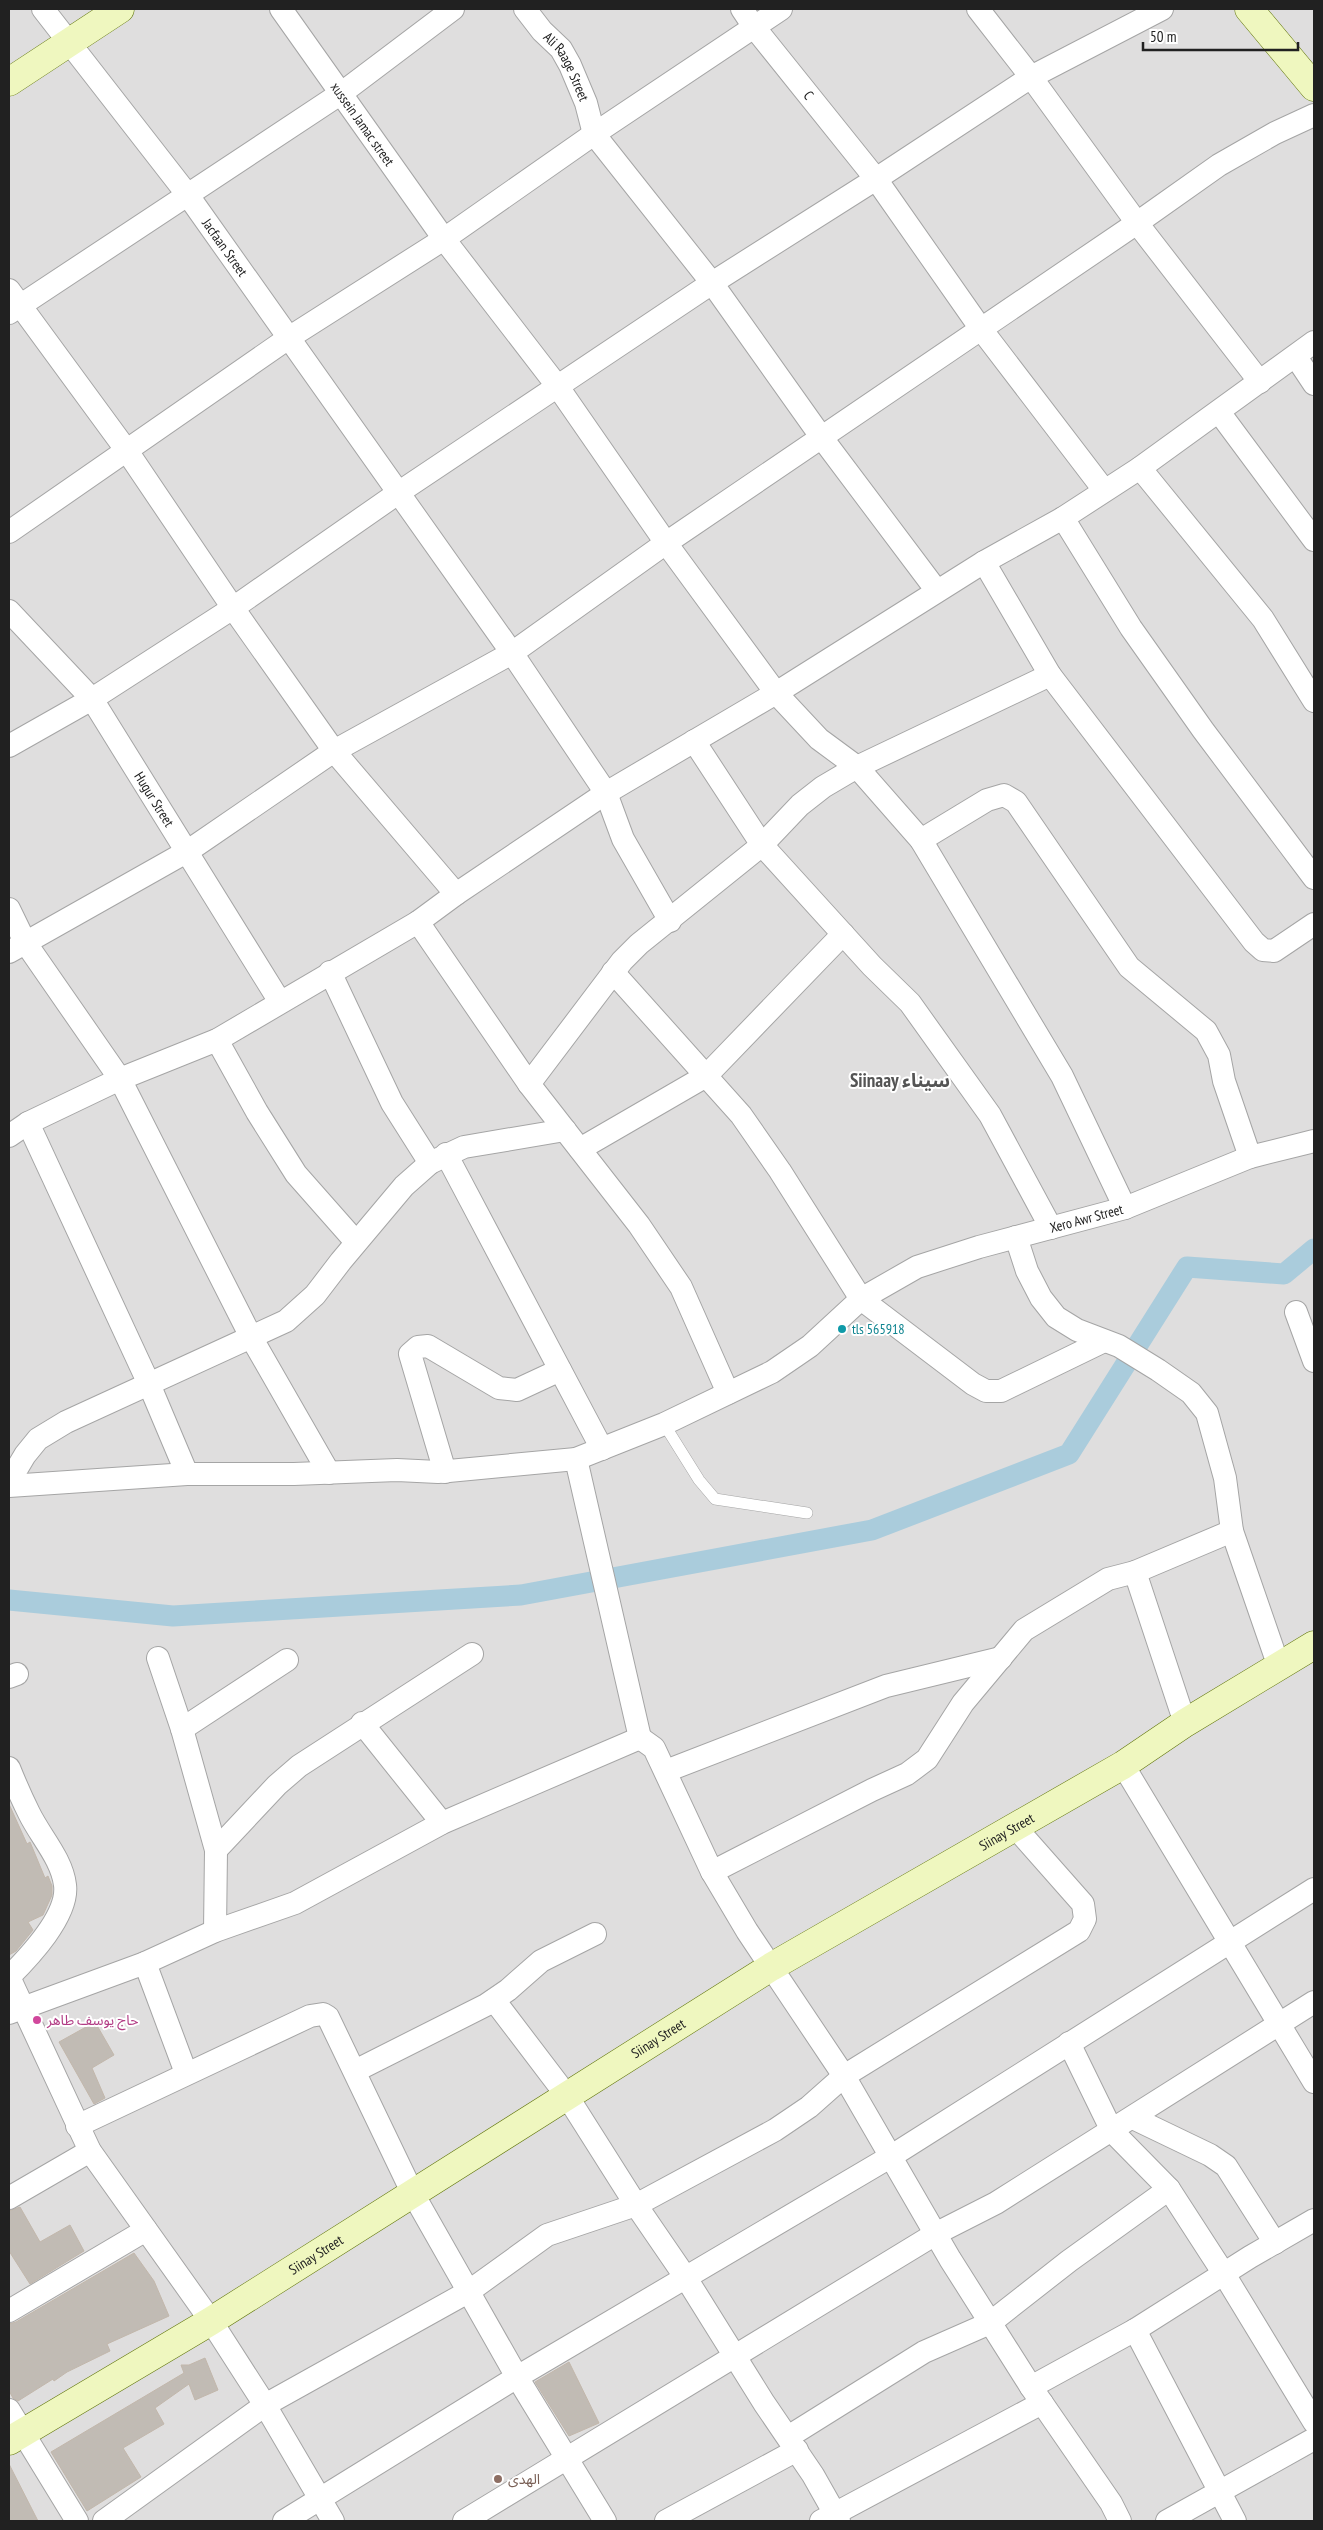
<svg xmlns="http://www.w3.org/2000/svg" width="1323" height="2530" viewBox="0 0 1323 2530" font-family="'PT Sans Narrow','Noto Sans Arabic',sans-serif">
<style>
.residential{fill:#dfdede}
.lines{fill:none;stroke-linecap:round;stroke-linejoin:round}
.canal{stroke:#aaccdc;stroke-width:21}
.building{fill:#c1bbb4;stroke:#c2b7ab}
.lane-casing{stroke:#a5a5a5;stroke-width:12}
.street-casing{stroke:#a5a5a5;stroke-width:24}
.secondary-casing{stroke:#60750a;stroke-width:29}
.lane{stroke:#fff;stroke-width:11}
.street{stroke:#fff;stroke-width:22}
.secondary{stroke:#eff7bf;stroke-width:28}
.culture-dot{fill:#0f9aa8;stroke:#fff;stroke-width:2}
.hotel-dot{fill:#d1479c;stroke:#fff;stroke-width:2}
.education-dot{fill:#8d6e63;stroke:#fff;stroke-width:2}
.labels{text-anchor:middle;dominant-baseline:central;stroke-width:4;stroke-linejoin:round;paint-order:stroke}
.street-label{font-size:14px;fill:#212121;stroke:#fff}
.culture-label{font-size:14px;fill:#0d838f;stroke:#fff;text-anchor:start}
.hotel-label{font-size:14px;fill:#b23c85;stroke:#fff;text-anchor:start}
.education-label{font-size:14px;fill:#785e54;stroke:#fff;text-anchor:start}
.district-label{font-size:19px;font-weight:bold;fill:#545454;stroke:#fff}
</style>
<rect width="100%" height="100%" fill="#f1eee8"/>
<rect class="residential" x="9" y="9" width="1305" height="2512"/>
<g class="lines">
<path class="canal" d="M9,1600L173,1616L521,1595L872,1530L1069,1454L1187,1267L1284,1274L1314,1249"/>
</g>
<g class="building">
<path d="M9,1804L27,1844L30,1842L45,1878L48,1876L52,1886V1895L43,1915L28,1922L33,1930L16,1951L9,1955Z"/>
<path d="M95,2022L114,2055L92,2068L105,2098L94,2104L59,2042Z"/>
<path d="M20,2207L40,2242L70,2225L84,2251L30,2284L9,2251V2211Z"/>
<path d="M134,2253L154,2281L169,2316L107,2344L110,2351L67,2372L54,2381L53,2379L18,2401L13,2398L9,2391V2324L16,2322Z"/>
<path d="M205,2358L218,2390L195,2400L189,2384L155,2408L164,2424L123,2448L141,2477L87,2511L51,2452L184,2373L181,2365H189Z"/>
<path d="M569,2362L599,2423L569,2436L535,2382Z"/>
<path d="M9,2464L38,2521H9Z"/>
</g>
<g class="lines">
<g class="lane-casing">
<path id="lane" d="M664,1424L699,1480L715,1499L807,1513"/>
</g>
<g class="street-casing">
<g id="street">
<path id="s1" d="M43,9L187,194L512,653L606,793L623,839L670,921"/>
<path id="s2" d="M281,9L444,239L558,387L666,543L776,693L819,739L857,767L921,840L1062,1076L1125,1208"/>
<path id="s3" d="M525,9L542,31L561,49L570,65L586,103L594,134L712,283L822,438L937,591"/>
<path id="s4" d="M742,9L754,27L876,179L981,329L1104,490"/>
<path d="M978,9L1031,77L1137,223L1260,382"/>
<path d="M9,290L127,451L233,608L334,751L456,894"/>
<path d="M9,313L343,92L453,9"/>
<path d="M1296,357L1314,384"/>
<path d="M1219,412L1314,540"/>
<path d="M1140,468L1263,619L1314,701"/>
<path d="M1063,518L1131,628L1203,730L1314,878"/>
<path d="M9,532L290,337L444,239L594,134L781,9"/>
<path d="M984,562L1050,675L1254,942L1263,950L1274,951L1314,924"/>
<path id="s5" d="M9,611L92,699L280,1002"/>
<path d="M694,741L762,845L872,966L910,1003L990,1115L1051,1228"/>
<path d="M9,746L92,699L233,608L398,493L712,283L876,179L1031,77L1162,9"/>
<path d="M921,840L987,800L1004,795L1016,802L1129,967L1206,1031L1219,1055L1224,1081L1250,1157"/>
<path d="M9,909L25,942L120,1079L251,1337L329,1473"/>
<path d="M418,922L529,1084L639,1225L681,1287L728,1393"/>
<path d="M9,952L188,851L334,751L512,653L666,543L1137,223L1219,165L1275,133L1314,115"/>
<path d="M330,972L392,1103L430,1163"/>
<path d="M613,972L741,1115L780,1171L861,1299L973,1384L986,1391H1001L1104,1341"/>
<path d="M217,1040L257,1112L296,1174L356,1242"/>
<path d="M529,1084L622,961L639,944L762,845L800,805L823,787L857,767L1050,675"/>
<path d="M28,1123L149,1384L187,1474"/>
<path d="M9,1136L28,1123L120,1079L217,1040L418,922L456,894L606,793L776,693L984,562L1063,518L1140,468L1314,342"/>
<path d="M580,1149L706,1076L843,934"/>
<path d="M446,1154L602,1449"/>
<path d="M1016,1237L1027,1271L1041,1298L1056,1317L1077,1330L1119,1346L1158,1370L1191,1393L1207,1413L1225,1478L1232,1531L1279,1667"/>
<path d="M1296,1312L1314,1361"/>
<path d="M576,1459L640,1738"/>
<path d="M445,1472L410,1354L418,1347L428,1346L499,1388L517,1390L560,1370"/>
<path d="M9,1482L25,1455L38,1439L66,1422L286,1321L315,1295L341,1261L404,1186L430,1163L464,1147L565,1130"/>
<path id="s6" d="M9,1486L187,1474H294L397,1470L438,1472L576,1459L664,1424L772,1372L810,1346L861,1299L917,1267L979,1247L1125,1208L1250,1157L1314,1141"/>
<path d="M1135,1572L1185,1723"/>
<path d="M158,1658L182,1729L216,1850L215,1931"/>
<path d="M9,1677L17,1674"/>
<path d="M362,1723L442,1823"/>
<path d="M182,1729L287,1660"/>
<path d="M1123,1765L1314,2082"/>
<path d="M9,1768C15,1783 22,1799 29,1813C40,1836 62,1859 65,1885C69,1915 29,1957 9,1977"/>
<path d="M666,1771L886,1686L1001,1658"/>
<path d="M216,1850L277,1785L299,1766L472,1654"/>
<path d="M712,1872L872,1790L907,1774L927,1759L963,1703L1024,1630L1108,1579L1135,1572L1232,1531"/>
<path d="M145,1963L186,2073"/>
<path d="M9,1977L90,2151L211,2321L265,2405L333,2521"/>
<path d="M494,2000L567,2096L636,2205L686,2278L764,2403L813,2475L839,2521"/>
<path d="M9,2013L145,1963L215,1931L295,1903L442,1823L640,1738L654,1748L712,1872L747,1931L844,2076L950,2259L1031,2387L1111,2503L1120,2521"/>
<path d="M1069,2043L1112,2131L1169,2189L1224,2274L1314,2422"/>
<path d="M355,2071L486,2005L508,1990L541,1961L595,1934"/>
<path d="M1133,2118L1210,2155L1226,2166L1275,2243"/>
<path d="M77,2126L310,2016L323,2014L328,2017L412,2192L517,2377L605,2521"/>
<path d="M9,2198L90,2151"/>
<path d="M9,2311L146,2230"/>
<path d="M1135,2330L1235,2521"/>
<path d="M1031,2387L1135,2330L1250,2257L1314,2220"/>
<path d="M9,2410L77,2521"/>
<path d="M788,2437L924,2352L990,2323L1069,2261L1169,2189"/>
<path d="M104,2521L265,2405L468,2292L547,2235L636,2205L775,2130L809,2107L844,2076L1079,1931L1085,1919L1083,1904L1015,1827"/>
<path d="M284,2521L517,2377L890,2157L1314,1889"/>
<path d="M464,2521L937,2233L996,2203L1314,2002"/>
<path d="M666,2521L797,2450"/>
<path d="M821,2521L1042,2403"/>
<path d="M1167,2521L1314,2439"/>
</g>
</g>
<g class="secondary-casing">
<g id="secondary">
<path d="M1249,9L1314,87"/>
<path d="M9,82L120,9"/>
<path id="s7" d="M9,2441L211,2321L771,1967L1123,1765L1185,1723L1314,1645"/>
</g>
</g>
<use href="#lane" class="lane"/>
<use href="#street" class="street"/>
<use href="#secondary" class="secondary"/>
</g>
<circle class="culture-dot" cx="842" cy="1329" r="5"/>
<circle class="hotel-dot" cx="37" cy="2020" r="5"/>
<circle class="education-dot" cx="498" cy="2479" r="5"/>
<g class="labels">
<g class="street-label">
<text stroke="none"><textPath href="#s3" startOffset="72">Ali Raage Street</textPath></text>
<text stroke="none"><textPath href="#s4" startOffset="109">C</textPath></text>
<text stroke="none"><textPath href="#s2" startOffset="141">xussein Jamac street</textPath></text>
<text stroke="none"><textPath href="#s1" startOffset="300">Jacfaan Street</textPath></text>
<text stroke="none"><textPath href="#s5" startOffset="239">Hugur Street</textPath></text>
<text stroke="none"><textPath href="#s6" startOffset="1139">Xero Awr Street</textPath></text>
<text stroke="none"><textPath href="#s7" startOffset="1169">Siinay Street</textPath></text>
<text stroke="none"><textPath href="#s7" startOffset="764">Siinay Street</textPath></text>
<text stroke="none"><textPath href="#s7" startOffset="359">Siinay Street</textPath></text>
</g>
<g class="culture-label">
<text x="852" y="1329">tls 565918</text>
</g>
<g class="hotel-label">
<text x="47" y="2020">حاج يوسف طاهر</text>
</g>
<g class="education-label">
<text x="508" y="2479">الهدى</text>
</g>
<g class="district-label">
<text x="900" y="1080">Siinaay سيناء</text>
</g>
</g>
<rect width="1323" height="2530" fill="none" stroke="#212121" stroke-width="20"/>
<path d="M1143 42v8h155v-8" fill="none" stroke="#212121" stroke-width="2.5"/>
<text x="1150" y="42" font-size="15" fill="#212121" stroke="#ffffff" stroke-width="4" paint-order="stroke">50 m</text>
</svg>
